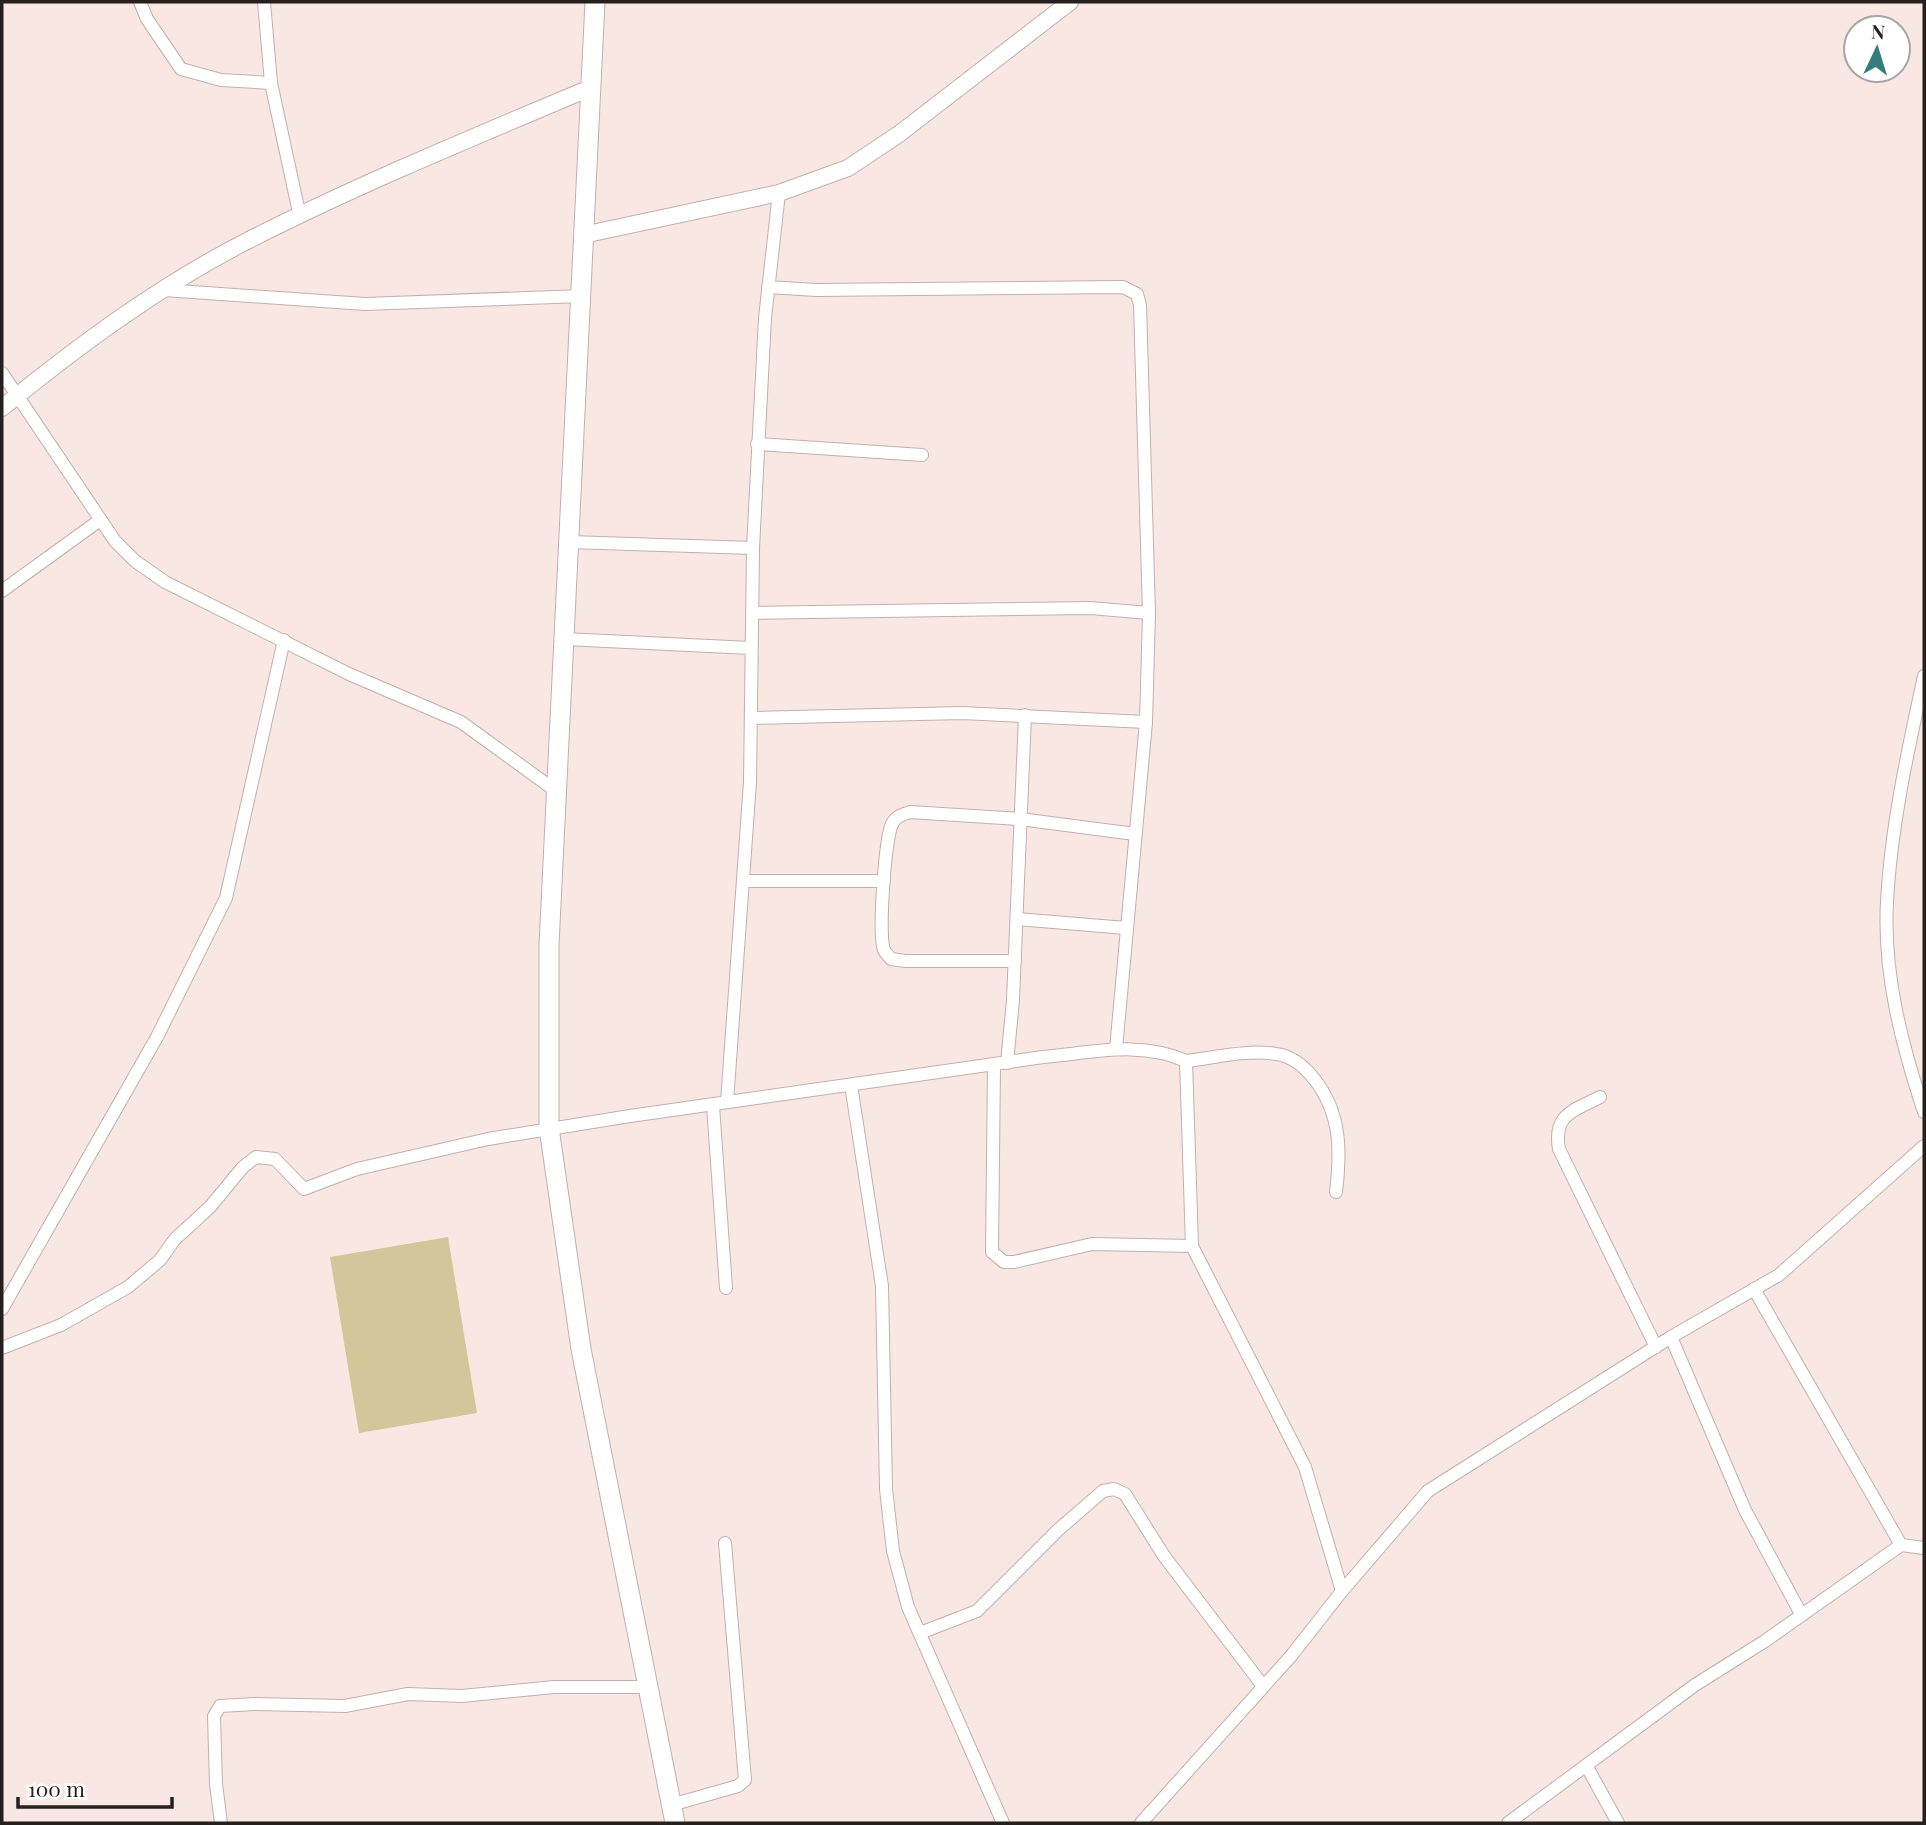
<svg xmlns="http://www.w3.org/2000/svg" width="1926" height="1825" viewBox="0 0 1926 1825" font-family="'Playfair Display',serif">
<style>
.pitch{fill:#d1c79a}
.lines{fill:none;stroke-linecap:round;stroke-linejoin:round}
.minor-casing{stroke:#c0b0ad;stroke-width:14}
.tertiary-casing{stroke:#c0b0ad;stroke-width:18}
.primary-casing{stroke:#c0b0ad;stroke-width:21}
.minor{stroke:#fff;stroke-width:12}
.tertiary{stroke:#fff;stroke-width:16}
.primary{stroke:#fff;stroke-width:19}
</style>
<rect width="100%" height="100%" fill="#f9e7e4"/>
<path class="pitch" d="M448,1237L477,1413L359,1433L330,1257Z"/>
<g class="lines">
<g class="minor-casing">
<g id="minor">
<path d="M140,2L147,19L181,69L221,80L271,83"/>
<path d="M264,2L271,83L300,217"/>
<path d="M768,287L816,290L1123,287L1137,294L1140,305L1149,613L1146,722L1116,1049"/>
<path d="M164,290L365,304L581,296"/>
<path d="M2,373L115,541L135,561L165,582L349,674L461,722L556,791"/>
<path d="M757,444L922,455"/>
<path d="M569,542L753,548"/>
<path d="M2,591L100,520"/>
<path d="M753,613L1090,608L1149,613"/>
<path d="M565,639L750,648"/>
<path d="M1924,676C1908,750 1891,826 1887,902C1883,974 1902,1045 1924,1112"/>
<path d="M752,718L962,713L1146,722"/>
<path d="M745,881H884"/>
<path d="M1017,919L1126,928"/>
<path d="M1015,961H906L891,959C889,956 886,954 884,950C878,936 885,838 892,824C896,816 902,815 910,812L1020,819L1135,834"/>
<path d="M1186,1061C1214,1058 1248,1049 1276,1054C1293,1056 1305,1067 1315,1080C1341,1114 1341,1150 1336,1192"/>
<path d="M1007,1063L1013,1000L1025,715"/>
<path d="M994,1065L992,1252L1004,1262H1014L1092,1244L1192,1246"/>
<path d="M851,1085L882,1286L886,1489L893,1551L908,1607L1003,1823"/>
<path d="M1600,1097C1573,1111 1553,1114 1559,1149L1656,1347"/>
<path d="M727,1102L750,782L753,548L765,318L779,193"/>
<path d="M713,1106L726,1288"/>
<path d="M1754,1289L1901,1545L1924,1548"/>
<path d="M2,1309L157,1037L226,898L284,640"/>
<path d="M1671,1337L1745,1510L1801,1614"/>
<path d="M2,1348L61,1325L128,1287L160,1260L175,1239L210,1207L243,1167L256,1157L275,1159L304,1189L357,1169L488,1139L630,1116L1043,1057C1091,1053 1140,1040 1186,1061L1192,1246L1305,1467L1342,1591"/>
<path d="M920,1633L977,1611L1058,1530L1103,1491L1114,1489L1125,1494L1164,1556L1263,1686"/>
<path d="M1587,1767L1618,1823"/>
<path d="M671,1805L738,1786L745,1780L725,1543"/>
<path d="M221,1823L216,1784L214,1716L220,1706L255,1704L345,1706L408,1694L462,1696L554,1687H648"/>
<path d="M1141,1823L1291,1656L1342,1591L1428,1491L1671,1337L1779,1275L1924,1146"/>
<path d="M1508,1823L1695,1685L1765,1641L1901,1545"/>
</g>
</g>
<g class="tertiary-casing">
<g id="tertiary">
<path d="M583,235L779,193L848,168L899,134L1070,2"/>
<path d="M2,408C78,346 159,286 247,241C357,185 476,136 590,88"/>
</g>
</g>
<g class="primary-casing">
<path id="primary" d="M595,2L549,945V1128L581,1349L675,1823"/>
</g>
<use href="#minor" class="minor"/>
<use href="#tertiary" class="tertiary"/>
<use href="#primary" class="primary"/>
</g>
<rect width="1926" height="1825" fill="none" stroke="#251f1d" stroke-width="7"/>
<g transform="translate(1877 49) rotate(4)"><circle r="33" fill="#ffffff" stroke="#a8a5a5" stroke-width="2"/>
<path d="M0-5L12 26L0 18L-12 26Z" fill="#347d7e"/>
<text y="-10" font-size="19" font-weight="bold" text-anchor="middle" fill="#251f1d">N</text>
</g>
<path d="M18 1797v10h154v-10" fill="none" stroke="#251f1d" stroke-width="3.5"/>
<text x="28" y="1797" font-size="21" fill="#251f1d" stroke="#ffffff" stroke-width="5" paint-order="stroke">100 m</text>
</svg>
